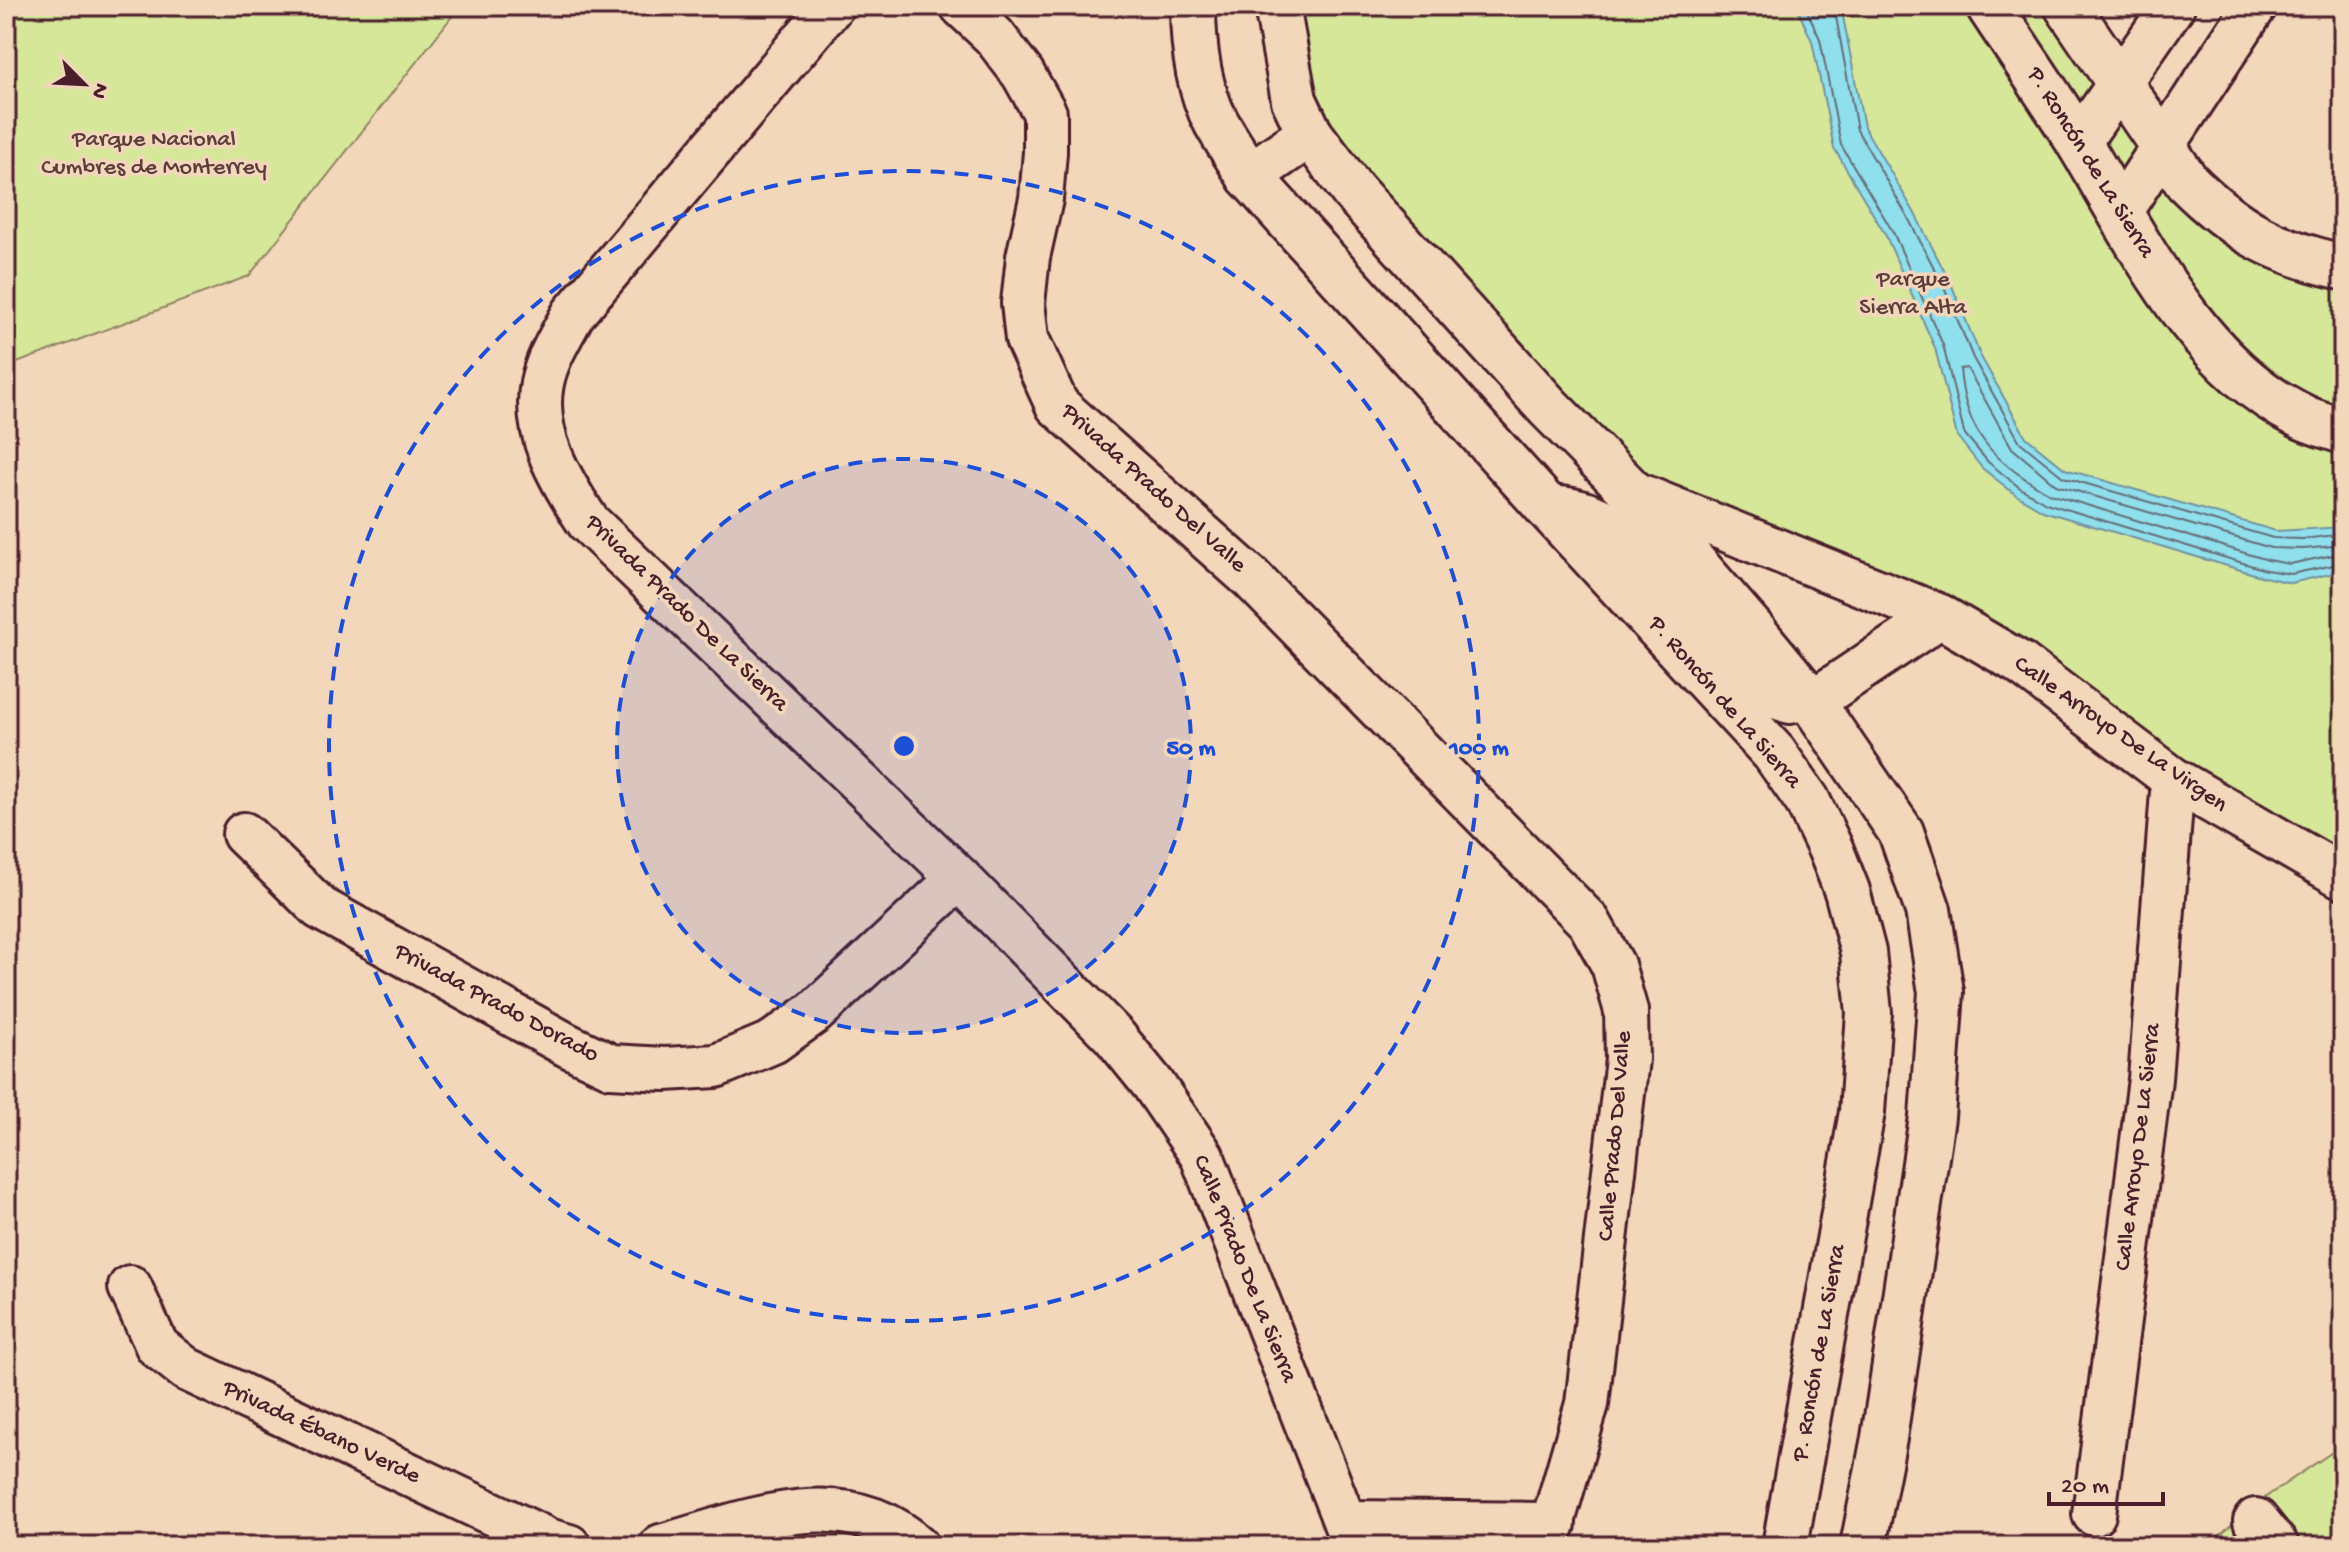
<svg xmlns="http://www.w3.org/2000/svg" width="2349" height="1552" viewBox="0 0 2349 1552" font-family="'Gochi Hand',sans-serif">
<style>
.green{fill:#d6e79a;stroke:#908362;stroke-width:2}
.water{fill:#8fdfec;stroke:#73929f;stroke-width:2}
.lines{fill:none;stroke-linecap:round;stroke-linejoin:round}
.shore{stroke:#666c78;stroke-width:2}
.minor-casing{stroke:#4a1f2b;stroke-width:48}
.tertiary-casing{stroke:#4a1f2b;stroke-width:50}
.minor{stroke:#f3d7ba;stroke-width:42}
.tertiary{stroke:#f3d7ba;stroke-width:44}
.ring{fill:none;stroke:#1d4ed8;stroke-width:4;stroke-dasharray:14 10}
.labels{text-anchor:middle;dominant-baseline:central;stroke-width:7;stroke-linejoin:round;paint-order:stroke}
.park-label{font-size:24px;fill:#5f3d3c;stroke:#f3d7ba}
.street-label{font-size:24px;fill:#4a1f2b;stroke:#f3d7ba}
.centre{fill:#1d4ed8;stroke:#f3d7ba;stroke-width:4}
.ring-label{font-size:24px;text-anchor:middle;font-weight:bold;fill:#1d4ed8;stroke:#f3d7ba;stroke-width:7;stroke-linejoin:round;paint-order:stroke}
</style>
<rect width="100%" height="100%" fill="#f3d7ba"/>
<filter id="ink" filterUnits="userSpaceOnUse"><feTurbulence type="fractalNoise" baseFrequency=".0125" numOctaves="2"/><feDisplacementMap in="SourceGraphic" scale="16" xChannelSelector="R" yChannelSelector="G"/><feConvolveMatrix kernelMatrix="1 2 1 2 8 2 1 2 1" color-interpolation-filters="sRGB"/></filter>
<g filter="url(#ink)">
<g class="green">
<path d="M6,6H460L249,276L6,367Z"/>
<path d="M1278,6H2068L2211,206L2343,265V876L1940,616L1632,492L1310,134Z"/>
<path d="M2343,1445V1546H2207L2270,1494Z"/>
</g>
<path class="water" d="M1796,6H1841L1864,127L1913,210L1952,286L1980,355L2026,437L2065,469L2276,531L2343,527V571L2291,583L2264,577L2043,511L2016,495L1982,468L1957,436L1935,348L1886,236L1834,148L1812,41Z"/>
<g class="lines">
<g class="shore">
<path d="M1805,6L1820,39L1841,145L1893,232L1943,345L1964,433L1988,462L2020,488L2046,503L2266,570L2291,574L2343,563"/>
<path d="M1834,6L1857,130L1906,214L1945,289L1973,358L2020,442L2063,477L2273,538L2303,539L2343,534"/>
<path d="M2343,545L2304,549L2271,548L2056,485L2012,448L1967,368L1960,369C1965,435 1995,462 2050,494L2268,560L2290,564L2343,553"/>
</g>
<g class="minor-casing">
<g id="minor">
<path d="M832,6L573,314C561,336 547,358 542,383C532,434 561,481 588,522L959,878L1114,1036L1153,1084L1202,1156L1354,1546"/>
<path d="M962,6L994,36L1023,74L1045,113V152L1041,199L1028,257L1023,303L1027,339L1057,405L1251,578L1589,922L1613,965L1626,1011L1627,1059L1587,1404L1546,1546"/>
<path d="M2079,142L2173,6"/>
<path d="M2120,212L2255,6"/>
<path d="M1632,492L1940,616L2020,663L2173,779L2343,877"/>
<path d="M1812,702L1940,616"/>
<path d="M244,834L320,908L567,1045L611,1066L665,1069L716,1066L773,1042L815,1012L959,878"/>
<path d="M130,1287L157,1346L186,1369L548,1540L569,1546"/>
<path d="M2094,1514L2150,1079L2173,779"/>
<path d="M1345,1522L1554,1524"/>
<path d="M661,1546C744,1523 843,1479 917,1546"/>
</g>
</g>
<g class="tertiary-casing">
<g id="tertiary">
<path d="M1193,6C1193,44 1198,88 1216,122C1226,140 1238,158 1249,176L1548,508L1774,753L1807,800L1830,848L1847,891L1863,952L1869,1013L1862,1112L1785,1546"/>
<path d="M1277,6L1294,100L1310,134L1353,191L1548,407L1632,492L1755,633L1812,702L1901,832L1928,910L1941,992L1932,1117L1884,1438L1863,1546"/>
<path d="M1989,6C2019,52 2051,97 2079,143C2137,238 2194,362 2297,414C2311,422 2328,426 2343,431"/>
<path d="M2067,6L2187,182C2235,230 2276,252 2343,267"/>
<path d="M1249,176L1310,134"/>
<path d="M1548,508C1571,509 1588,514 1609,525L1763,688L1772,695L1790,701"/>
<path d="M2256,1521L2276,1546"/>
</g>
</g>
<use href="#minor" class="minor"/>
<use href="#tertiary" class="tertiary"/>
</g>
</g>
<circle cx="904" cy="746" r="287" fill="#1d4ed8" fill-opacity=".12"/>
<g class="ring">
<circle cx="904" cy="746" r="287"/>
<circle cx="904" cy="746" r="575"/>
</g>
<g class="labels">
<g class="park-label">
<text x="154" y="140">Parque Nacional<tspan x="154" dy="28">Cumbres de Monterrey</tspan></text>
<text x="1913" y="280">Parque<tspan x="1913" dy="28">Sierra Alta</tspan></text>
</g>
<g class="street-label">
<text transform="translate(2090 163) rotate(58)">P. Roncón de La Sierra</text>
<text transform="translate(1153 489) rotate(42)">Privada Prado Del Valle</text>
<text transform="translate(686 614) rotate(44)">Privada Prado De La Sierra</text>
<text transform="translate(1724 703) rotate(49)">P. Roncón de La Sierra</text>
<text transform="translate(2120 735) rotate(35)">Calle Arroyo De La Virgen</text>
<text transform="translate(496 1004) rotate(28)">Privada Prado Dorado</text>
<text transform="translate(1616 1136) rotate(-85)">Calle Prado Del Valle</text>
<text transform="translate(2139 1147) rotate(-83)">Calle Arroyo De La Sierra</text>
<text transform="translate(1244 1269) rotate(68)">Calle Prado De La Sierra</text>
<text transform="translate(1820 1353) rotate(-80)">P. Roncón de La Sierra</text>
<text transform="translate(321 1433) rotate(25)">Privada Ébano Verde</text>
</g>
</g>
<circle cx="904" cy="746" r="12" class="centre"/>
<g class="ring-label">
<text x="1191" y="754">50 m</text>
<text x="1479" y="754">100 m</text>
</g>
<rect width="2349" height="1552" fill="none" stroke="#f3d7ba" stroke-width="32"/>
<rect x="16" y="16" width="2317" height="1520" fill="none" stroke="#4a1f2b" stroke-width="3" filter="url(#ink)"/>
<g transform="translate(84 84) rotate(114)" stroke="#f3d7ba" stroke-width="6" paint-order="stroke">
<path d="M0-6L14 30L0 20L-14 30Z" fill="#4a1f2b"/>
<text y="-12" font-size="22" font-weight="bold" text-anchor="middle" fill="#4a1f2b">N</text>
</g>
<path d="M2049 1492v12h114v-12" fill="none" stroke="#4a1f2b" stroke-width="4"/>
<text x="2061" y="1492" font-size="24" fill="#4a1f2b" stroke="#f3d7ba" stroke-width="6" paint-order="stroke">20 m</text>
</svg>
